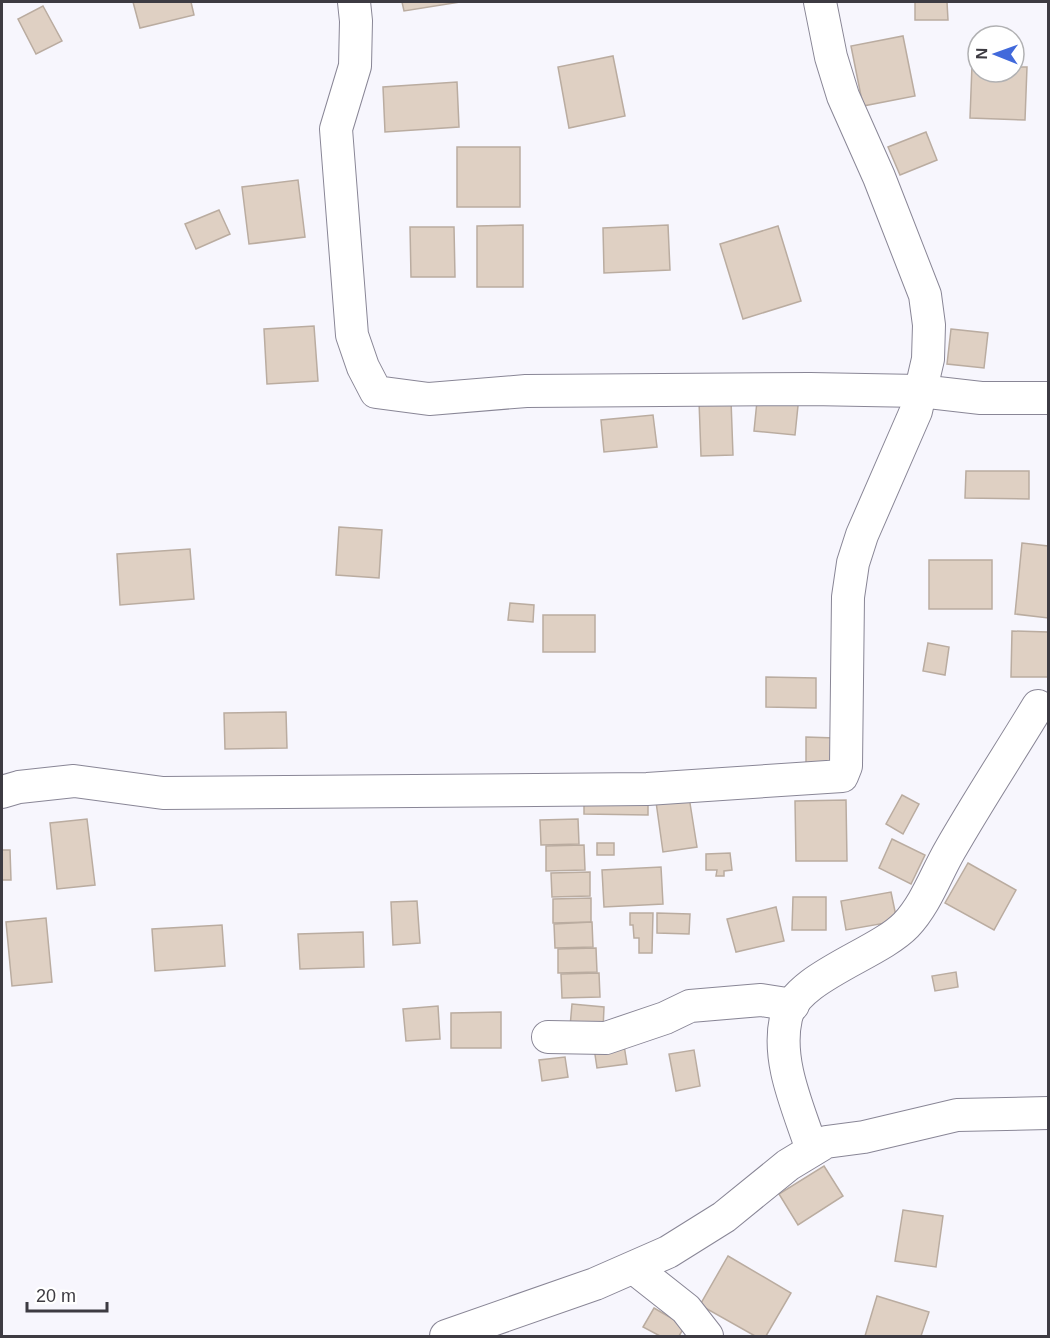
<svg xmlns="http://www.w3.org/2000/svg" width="1050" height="1338" viewBox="0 0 1050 1338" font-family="Helvetica,sans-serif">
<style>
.building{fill:#dfd0c3;stroke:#baaca0;stroke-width:1.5}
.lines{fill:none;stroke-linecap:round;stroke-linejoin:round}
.street-casing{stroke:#898696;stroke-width:34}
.street{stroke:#fff;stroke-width:32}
</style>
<rect width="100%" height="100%" fill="#f7f6fd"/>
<g class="building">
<path d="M133,2H191L194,15L140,28Z"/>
<path d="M402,2H460L404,11Z"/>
<path d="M915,2H947L948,20H915Z"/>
<path d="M43,6L62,41L36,54L18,19Z"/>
<path d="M903,36L915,96L863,106L851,46Z"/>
<path d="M613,56L625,116L569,128L558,67Z"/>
<path d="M972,65L978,66V72H1014V67H1027L1025,120L970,118Z"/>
<path d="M457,82L459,127L385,132L383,87Z"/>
<path d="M926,132L937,160L900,175L888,147Z"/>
<rect x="457" y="147" width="63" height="60"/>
<path d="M298,180L305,237L249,244L242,187Z"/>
<path d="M219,210L230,234L196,249L185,224Z"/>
<path d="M523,225V287H477V226Z"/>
<path d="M668,225L670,270L604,273L603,228Z"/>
<path d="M778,226L801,301L743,319L720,244Z"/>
<path d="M410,227H454L455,277H411Z"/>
<path d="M314,326L318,381L267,384L264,329Z"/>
<path d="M951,329L988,333L984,368L947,364Z"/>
<path d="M758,391L799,396L795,435L754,431Z"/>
<path d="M731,400L733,455L701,456L699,401Z"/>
<path d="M653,415L657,447L604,452L601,420Z"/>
<path d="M966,471H1029V499L965,498Z"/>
<path d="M339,527L382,530L379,578L336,575Z"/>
<path d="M1022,543L1048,546V618L1015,614Z"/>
<path d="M190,549L194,599L120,605L117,554Z"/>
<rect x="929" y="560" width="63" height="49"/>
<path d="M510,603L534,605L533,622L508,620Z"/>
<rect x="543" y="615" width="52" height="37"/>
<path d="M1012,631L1048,632V677H1011Z"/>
<path d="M928,643L949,647L945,675L923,671Z"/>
<path d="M766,677L816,678V708L766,707Z"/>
<path d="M286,712L287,748L225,749L224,713Z"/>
<path d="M806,737L835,738L834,765L806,764Z"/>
<path d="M902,795L919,804L903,834L886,824Z"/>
<path d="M584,796L648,798V815L584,814Z"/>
<path d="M689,797L697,847L663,852L656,802Z"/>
<path d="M846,800L847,861H796L795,801Z"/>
<path d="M87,819L95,885L57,889L50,823Z"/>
<path d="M578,819L579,844L541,845L540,820Z"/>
<path d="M892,839L925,855L911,884L879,868Z"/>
<rect x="597" y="843" width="17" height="12"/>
<path d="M584,845L585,870L546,871V846Z"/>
<path d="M2,850H10L11,880H2Z"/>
<path d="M730,853L732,870L724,871V876H716L717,870H706V854Z"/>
<path d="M968,863L1016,890L994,930L945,903Z"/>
<path d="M661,867L663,904L604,907L602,870Z"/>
<path d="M590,872V896L552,897L551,873Z"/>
<path d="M891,892L897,921L846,930L841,901Z"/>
<path d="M793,897H826V930H792Z"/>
<path d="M591,898V922L553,923V899Z"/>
<path d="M417,901L420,943L393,945L391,902Z"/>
<path d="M776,907L784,941L736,952L727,919Z"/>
<path d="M630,913H653L652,953H639V938H634L633,925H630Z"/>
<path d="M657,913L690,914L689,934L657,933Z"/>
<path d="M46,918L52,982L12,986L6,922Z"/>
<path d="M592,922L593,947L555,948L554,924Z"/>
<path d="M222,925L225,966L155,971L152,929Z"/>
<path d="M363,932L364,967L300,969L298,934Z"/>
<path d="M596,948L597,972L558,973V949Z"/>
<path d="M956,972L958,987L935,991L932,976Z"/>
<path d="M599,973L600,997L562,998L561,974Z"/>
<path d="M572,1004L604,1007L603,1030L570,1027Z"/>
<path d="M438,1006L440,1039L406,1041L403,1009Z"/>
<path d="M501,1012V1048H451V1013Z"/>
<path d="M624,1045L627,1064L597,1068L594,1048Z"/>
<path d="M694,1050L700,1086L676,1091L669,1054Z"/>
<path d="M565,1057L568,1077L542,1081L539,1060Z"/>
<path d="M824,1166L843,1196L798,1225L779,1194Z"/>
<path d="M903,1210L943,1216L936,1267L895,1261Z"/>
<path d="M728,1256L791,1293L766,1336H755L700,1305Z"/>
<path d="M877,1296L929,1312L921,1336H865Z"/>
<path d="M654,1308L685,1326L679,1336H660L643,1327Z"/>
</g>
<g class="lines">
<g class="street-casing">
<g id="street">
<path d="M354,2L356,21L355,66L336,129L352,335L363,367L376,392L429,399L526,391L810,389L920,391L981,398H1048"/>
<path d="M2,792L19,787L74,781L163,793L647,789L842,776L846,766L848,597L853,563L862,535L916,411L928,359L929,325L925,295L879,177L843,96L831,57L820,2"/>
<path d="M548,1037L606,1038L665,1018L690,1006L761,1000L793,1005"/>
<path d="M812,1150C799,1109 776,1062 786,1018C795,977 877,955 906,925C926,904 936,874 950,850C978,801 1009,754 1038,706"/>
<path d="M634,1268L686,1309L707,1336"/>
<path d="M446,1336L595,1284L668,1252L724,1217L788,1165L826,1142L864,1137L957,1115L1048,1113"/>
</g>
</g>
<use href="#street" class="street"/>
</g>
<rect width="1050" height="1338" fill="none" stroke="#3d3b42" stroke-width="6"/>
<g transform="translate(996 54) rotate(271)"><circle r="28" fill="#ffffff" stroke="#b1b1b3" stroke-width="1.5"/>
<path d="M0-4.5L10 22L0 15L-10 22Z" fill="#4169db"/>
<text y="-9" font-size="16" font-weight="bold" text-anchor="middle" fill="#3d3b42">N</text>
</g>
<path d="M27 1302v9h80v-9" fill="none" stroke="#3d3b42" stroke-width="3"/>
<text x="36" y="1302" font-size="18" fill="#3d3b42" stroke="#ffffff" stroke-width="4.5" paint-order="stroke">20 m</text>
</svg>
